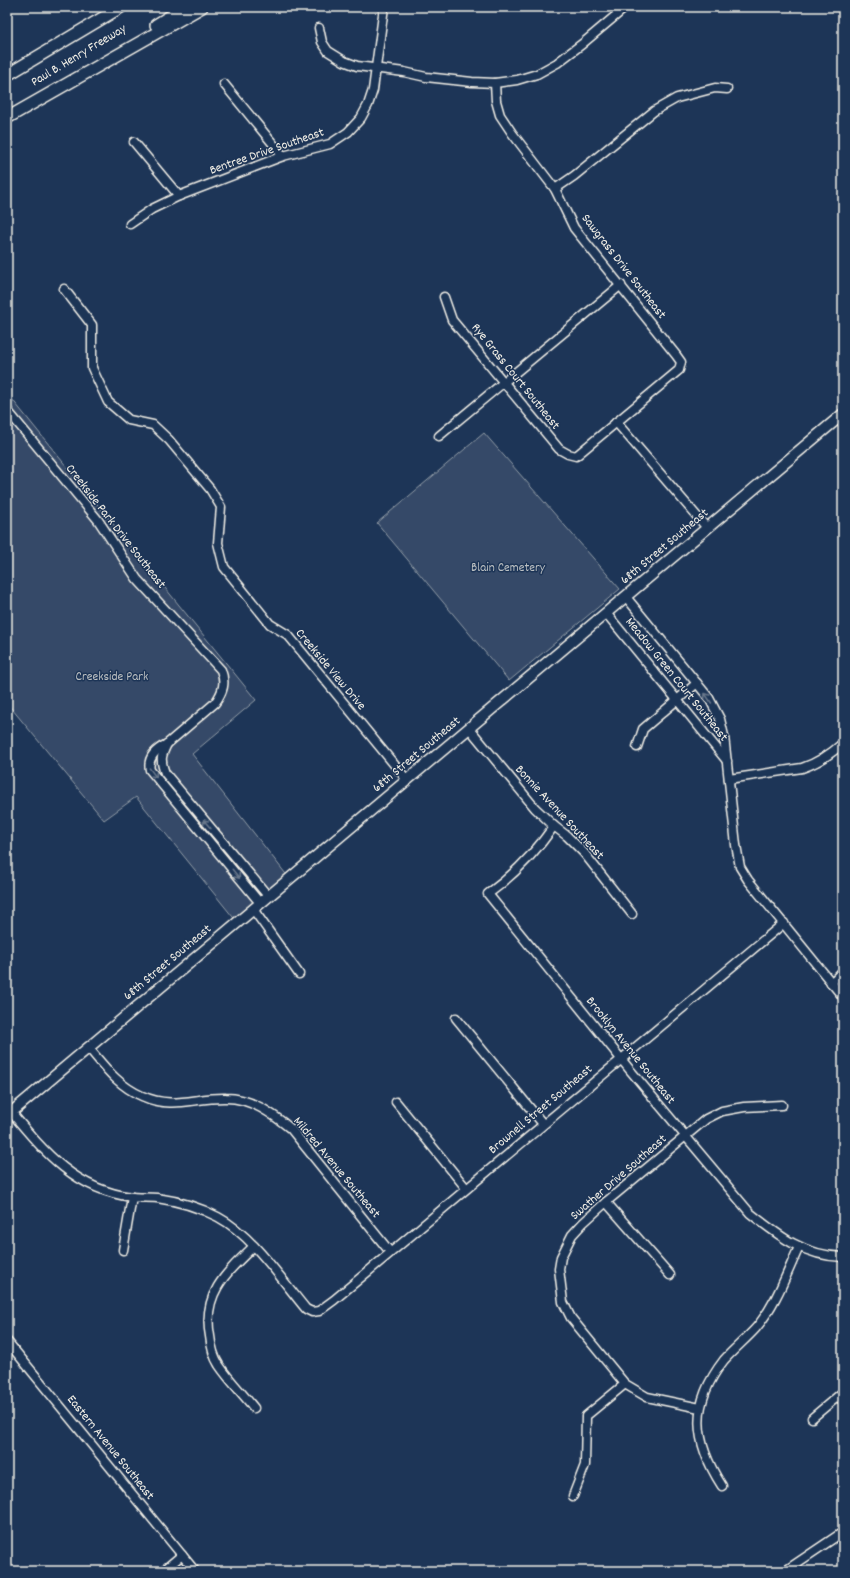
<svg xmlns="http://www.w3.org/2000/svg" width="850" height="1578" viewBox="0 0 850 1578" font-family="Dekko,sans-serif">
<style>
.green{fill:#354a67;stroke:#949ea8}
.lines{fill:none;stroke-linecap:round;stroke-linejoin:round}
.minor-casing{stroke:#f4f1e8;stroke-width:11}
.major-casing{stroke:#f4f1e8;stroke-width:13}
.highway-casing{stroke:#f4f1e8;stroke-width:14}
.minor{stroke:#1d3557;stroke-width:8}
.major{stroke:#1d3557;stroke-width:10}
.highway{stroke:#1d3557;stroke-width:11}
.oneway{stroke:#68778a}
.labels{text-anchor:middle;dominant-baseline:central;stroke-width:3;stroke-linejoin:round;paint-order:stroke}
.street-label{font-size:13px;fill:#f4f1e8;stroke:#1d3557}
.park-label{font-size:13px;fill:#bbbfc1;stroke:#1d3557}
</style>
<rect width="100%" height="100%" fill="#1d3557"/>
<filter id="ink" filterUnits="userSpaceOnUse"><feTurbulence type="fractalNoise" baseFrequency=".025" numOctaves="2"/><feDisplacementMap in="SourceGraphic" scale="8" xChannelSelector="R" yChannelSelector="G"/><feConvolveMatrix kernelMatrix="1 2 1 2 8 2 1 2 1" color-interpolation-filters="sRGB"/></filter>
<g filter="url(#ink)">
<g class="green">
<path d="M7,393L256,700L192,754L289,878L237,922L136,797L104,820L7,703Z"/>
<path d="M484,433L620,589L509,681L377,523Z"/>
</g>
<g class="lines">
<g class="minor-casing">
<g id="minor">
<path d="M319,28L322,42L328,51L344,61L357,66L404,72L426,77L472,82L495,83L517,80L537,74L557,63L582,44L626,7"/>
<path d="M224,84L283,156"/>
<path d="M134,142L179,196"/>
<path d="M555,189L574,176L654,111L677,98L715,88L727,89"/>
<path d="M130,224L152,209L179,196L283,156L330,144L348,132L361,118L368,105L373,90L384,7"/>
<path d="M64,289L92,325V368L108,402L129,420L153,425L169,440L210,489L221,507L218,543L224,567L270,624L288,635L407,780"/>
<path d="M444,297L452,320L559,449L568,454L576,456L679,370L681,362L676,355L574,228L555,189L512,133L500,115L496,101L495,83"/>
<path d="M7,410L98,520L137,579L221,670C226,683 223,692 215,703L167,744C157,749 147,757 150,770L260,903"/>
<path d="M616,422L707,528"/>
<path d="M439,436L621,285"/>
<path d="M626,597L709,698L720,719L724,736L736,845L740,867L748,880L843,997"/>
<path d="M606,613L727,761"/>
<path d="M469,728L535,808L554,826L567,836L584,853L632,914"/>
<path d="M167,744C161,756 160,760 165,773L268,896"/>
<path d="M637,747L643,729L697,683"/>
<path d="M729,779L802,768C817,763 831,754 843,743"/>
<path d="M554,826C535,853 514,875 488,894L630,1070L750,1213C779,1236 804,1256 843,1257"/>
<path d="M253,909L299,974"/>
<path d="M831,983L843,971"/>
<path d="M456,1018L543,1124"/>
<path d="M88,1047C104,1066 118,1086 142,1096C173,1110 195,1097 226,1098C251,1098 273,1114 291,1129L390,1252"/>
<path d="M396,1102L466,1188"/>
<path d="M11,1112C45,1153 76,1190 132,1197C140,1198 149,1197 157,1198C178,1201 199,1207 218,1217C252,1235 281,1279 306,1309L312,1312L319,1311L334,1300L784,923"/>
<path d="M606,1202L670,1275"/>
<path d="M254,1246C226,1273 202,1294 210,1336C211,1346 214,1357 219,1365C229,1380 243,1394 254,1408"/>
<path d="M123,1250L132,1197"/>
<path d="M7,1341L195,1571"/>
<path d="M700,1408L647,1397L625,1384L571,1318L563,1302L559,1269L561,1257L572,1235L583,1223L606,1202L706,1119L722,1111L744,1107L782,1105"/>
<path d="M812,1418L843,1392"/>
<path d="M722,1486C693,1441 690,1404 724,1360C734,1349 746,1339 756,1328C776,1304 786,1275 799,1247"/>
<path d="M573,1496L585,1465L586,1416L625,1384"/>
<path d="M163,1571L182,1555"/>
<path d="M785,1571L843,1532"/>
</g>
</g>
<g class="major-casing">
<path id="major" d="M7,1116L843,414"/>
</g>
<g class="highway-casing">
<g id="highway">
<path d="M156,25L185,7"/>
<path d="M7,75L121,7"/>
<path d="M7,118L202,7"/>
</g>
</g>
<use href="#minor" class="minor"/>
<use href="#major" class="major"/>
<use href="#highway" class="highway"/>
</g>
<defs><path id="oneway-shaft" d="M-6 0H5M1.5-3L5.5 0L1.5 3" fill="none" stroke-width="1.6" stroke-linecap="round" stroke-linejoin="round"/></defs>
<g class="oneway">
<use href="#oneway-shaft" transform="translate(708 698) rotate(-124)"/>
<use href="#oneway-shaft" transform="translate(153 773) rotate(54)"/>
<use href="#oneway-shaft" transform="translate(207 824) rotate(-130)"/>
<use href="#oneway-shaft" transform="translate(236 874) rotate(51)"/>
</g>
</g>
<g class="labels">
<g class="street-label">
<text transform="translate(79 56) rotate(-31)">Paul B. Henry Freeway</text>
<text transform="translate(267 152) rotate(-19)">Bentree Drive Southeast</text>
<text transform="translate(623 267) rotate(52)">Sawgrass Drive Southeast</text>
<text transform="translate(515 377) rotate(51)">Rye Grass Court Southeast</text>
<text transform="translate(115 527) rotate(52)">Creekside Park Drive Southeast</text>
<text transform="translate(665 547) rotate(-40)">68th Street Southeast</text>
<text transform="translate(330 670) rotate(50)">Creekside View Drive</text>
<text transform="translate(676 680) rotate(51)">Meadow Green Court Southeast</text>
<text transform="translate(417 755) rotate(-40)">68th Street Southeast</text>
<text transform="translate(559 813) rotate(47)">Bonnie Avenue Southeast</text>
<text transform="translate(168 963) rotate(-40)">68th Street Southeast</text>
<text transform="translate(630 1051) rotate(51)">Brooklyn Avenue Southeast</text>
<text transform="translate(541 1110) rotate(-40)">Brownell Street Southeast</text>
<text transform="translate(336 1168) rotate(50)">Mildred Avenue Southeast</text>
<text transform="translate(619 1178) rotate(-41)">Swather Drive Southeast</text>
<text transform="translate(110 1448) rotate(51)">Eastern Avenue Southeast</text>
</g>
<g class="park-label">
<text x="508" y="568">Blain Cemetery</text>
<text x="112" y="677">Creekside Park</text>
</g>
</g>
<rect width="850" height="1578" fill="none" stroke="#1d3557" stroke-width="24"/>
<rect x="12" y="12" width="826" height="1554" fill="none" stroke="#f4f1e8" stroke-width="1.5" filter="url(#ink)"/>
</svg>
